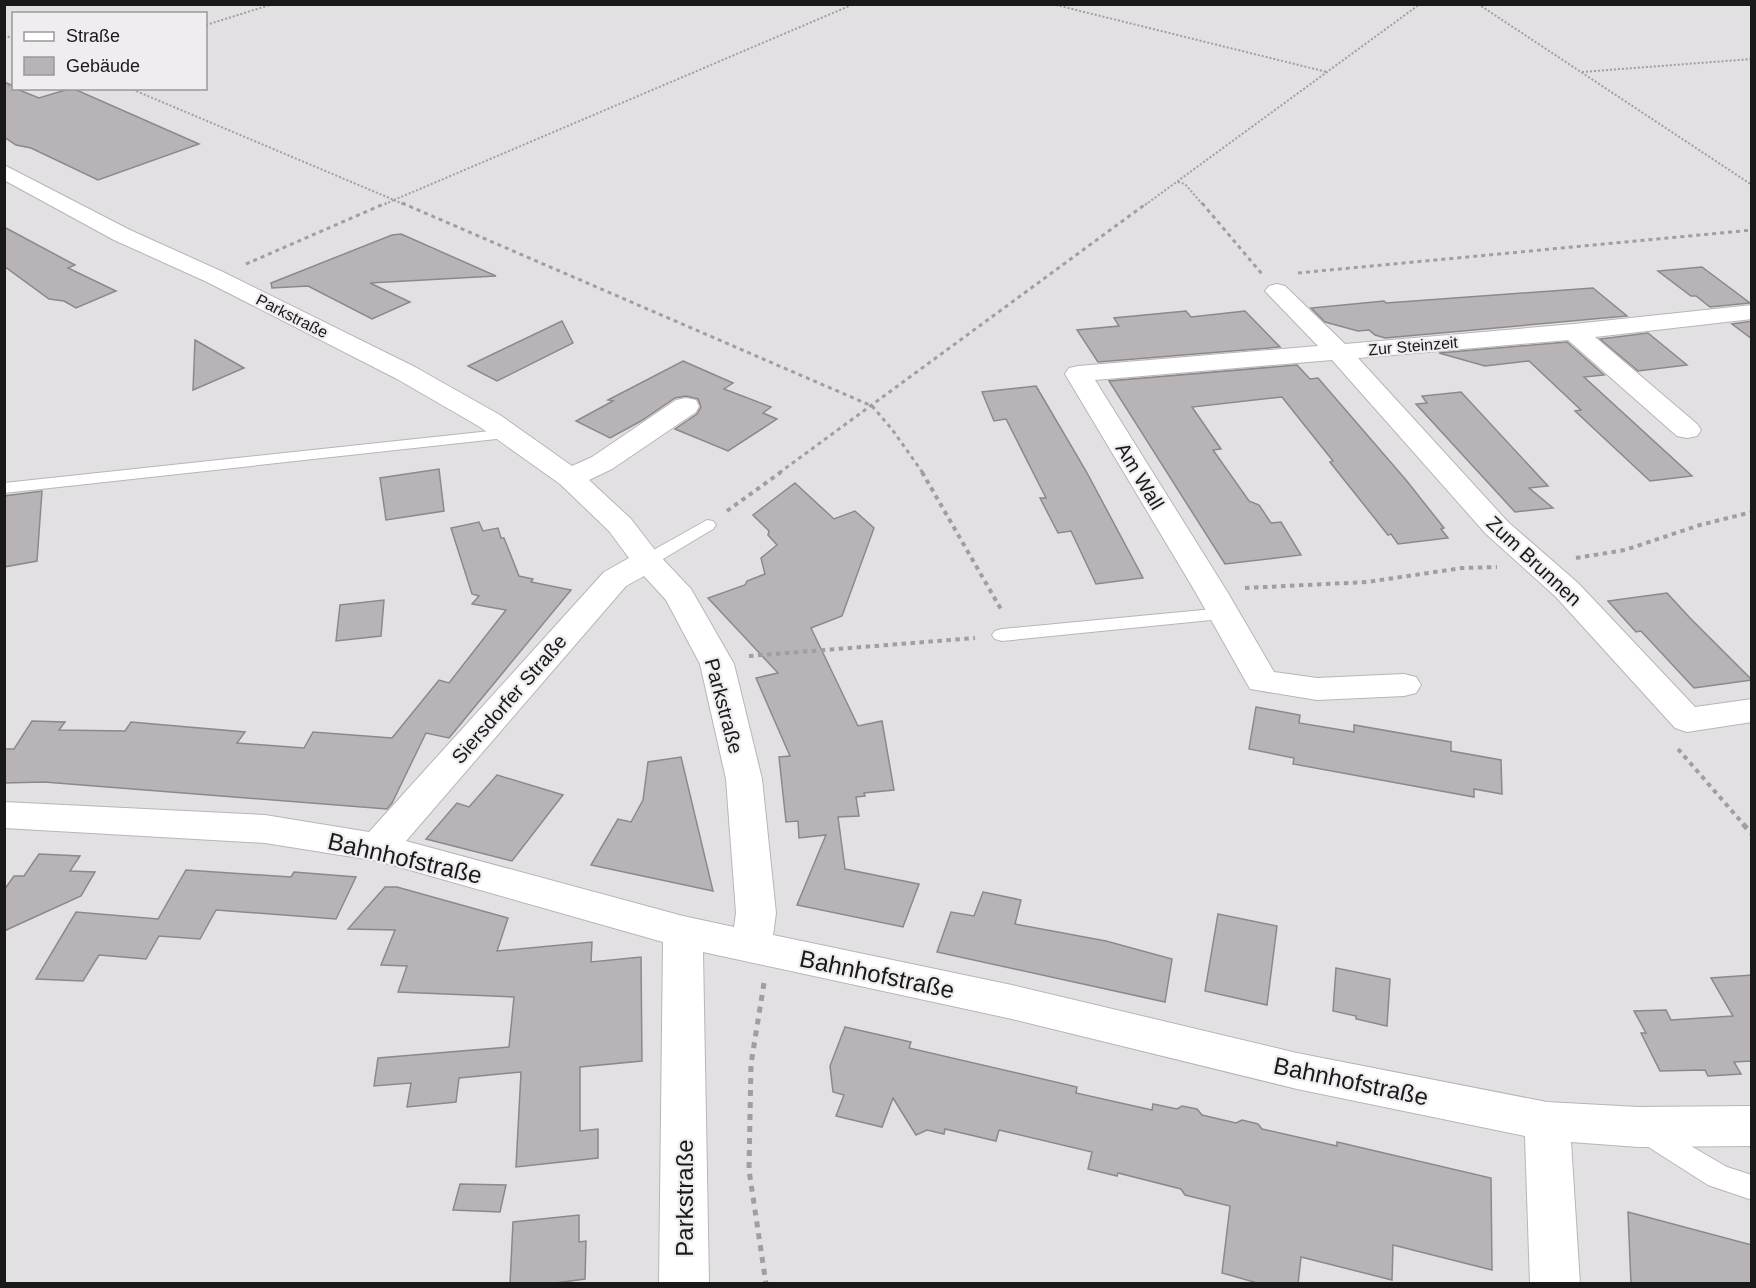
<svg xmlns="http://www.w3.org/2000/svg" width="1756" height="1288" viewBox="0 0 1756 1288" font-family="Helvetica,sans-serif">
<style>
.building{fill:#b7b3b7;stroke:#8c888c;stroke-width:1.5}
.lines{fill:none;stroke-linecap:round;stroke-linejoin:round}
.service-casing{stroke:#b8b5b8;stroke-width:2}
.minor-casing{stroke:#b8b5b8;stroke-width:2}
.path-far3{stroke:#a09ea0;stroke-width:2;stroke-dasharray:2 2;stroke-linecap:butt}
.path-far2{stroke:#a09ea0;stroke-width:3;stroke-dasharray:4 4;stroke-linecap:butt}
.path-far1{stroke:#a09ea0;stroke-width:4;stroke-dasharray:4.5 4.5;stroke-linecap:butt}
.path{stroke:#a09ea0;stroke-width:5;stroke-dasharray:6 6;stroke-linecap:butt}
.service{fill:#fff;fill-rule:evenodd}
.minor{fill:#fff;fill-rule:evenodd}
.labels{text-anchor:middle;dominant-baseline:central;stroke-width:4.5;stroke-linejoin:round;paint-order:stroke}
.far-street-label{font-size:16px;fill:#1a191a;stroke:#f0edf0}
.street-label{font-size:20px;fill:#1a191a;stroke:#f0edf0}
.near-street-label{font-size:24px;fill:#1a191a;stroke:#f0edf0}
</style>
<rect width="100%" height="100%" fill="#e3e0e3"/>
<g class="building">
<path d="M4,82L14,86V88L39,98L72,88L199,144L98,180L31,148L16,145L4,137Z"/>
<path d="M4,227L75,265L68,268L116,291L76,308L64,301L49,299L4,266Z"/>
<path d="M401,234L496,276L370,283L410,302L372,319L308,286L272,288L271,283L392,235Z"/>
<path d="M1702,267L1750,303L1710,307L1696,296H1691L1658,271Z"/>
<path d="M1593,288L1627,316L1385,338L1375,335L1369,330L1358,331L1325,322L1311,308L1384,301L1386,303Z"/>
<path d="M1186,311L1191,317L1245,311L1280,347L1098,362L1077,330L1119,326L1114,318Z"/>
<path d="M562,321L573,343L497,381L468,366Z"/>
<path d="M1752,321V339L1732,324Z"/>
<path d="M1648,333L1687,365L1638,371L1600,339Z"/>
<path d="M195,340L244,368L193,390Z"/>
<path d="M1567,342L1604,375L1584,377L1692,476L1650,481L1575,411L1581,410L1529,361L1485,366L1439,353Z"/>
<path d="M683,361L733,383L724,389L771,407L763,413L777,419L728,451L675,429L697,414L701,407L698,399L686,396L675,398L641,421L610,438L576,421L613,401L608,400Z"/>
<path d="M1297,365L1310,379L1318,378L1406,480L1444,528L1441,529L1448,538L1398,544L1391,534L1388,535L1330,462L1333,461L1282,397L1192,407L1221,449L1213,450L1249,501L1259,505L1271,523L1281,522L1301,555L1225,564L1109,381Z"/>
<path d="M1036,386L1086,471L1143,578L1096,584L1071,531L1058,533L1040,498H1046L1006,419L994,421L982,392Z"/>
<path d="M1461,392L1548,486L1529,488L1553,508L1515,512L1416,404L1427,403L1422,396Z"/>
<path d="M439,469L444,511L386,520L380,478Z"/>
<path d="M795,483L834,519L855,511L874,528L842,616L811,628L858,726L882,721L894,790L864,793L865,796L856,797L859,816L838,817L845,869L919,884L903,927L797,905L826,835L799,838L798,821L786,822L779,757L790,756L756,678L778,673L708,598L745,585L747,581L765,574L761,558L777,545L768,535L769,531L753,515Z"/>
<path d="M42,491L37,561L4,567V496Z"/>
<path d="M479,522L483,531L498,528L501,538H504L519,576L533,579L531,582L571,590L449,738L426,733L392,803L387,809L44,782L4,783V749H14L32,721L65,722L59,730L125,731L131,722L245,732L237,743L304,748L313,732L392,738L439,680L449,683L506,610L472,604L479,596L472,594L451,528Z"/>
<path d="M1667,593L1690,618L1752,680L1694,688L1641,631L1636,632L1608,601Z"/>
<path d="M384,600L381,636L336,641L340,605Z"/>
<path d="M1256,707L1300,715L1299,723L1354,732V725L1451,742V751L1501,760L1502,794L1474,789V797L1293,764L1294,758L1249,749Z"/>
<path d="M681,757L713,891L591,865L618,819L631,822L643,800L648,762Z"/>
<path d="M497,775L563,795L512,861L426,839L457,803L469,807Z"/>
<path d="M39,854L80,856L70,871L95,872L81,896L4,931V890L14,876H24Z"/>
<path d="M186,870L291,877L294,872L356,877L336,919L216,910L200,939L159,936L146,959L99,955L83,981L36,979L76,912L158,919Z"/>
<path d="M385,887H397L508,918L497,951L592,942L591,962L641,957L642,1061L580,1067V1131L598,1129V1158L516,1167L521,1072L459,1078L456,1102L407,1107L411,1083L374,1086L378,1058L509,1047L514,997L398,992L407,966L381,965L395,930L348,929Z"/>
<path d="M983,892L1021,900L1015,924L1106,941L1172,959L1165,1002L937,952L951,912L974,916Z"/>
<path d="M1218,914L1277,926L1267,1005L1205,991Z"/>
<path d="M1336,968L1390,979L1387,1026L1356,1019V1016L1333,1011Z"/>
<path d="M1752,975V1061L1734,1062L1741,1074L1708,1076L1705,1070L1660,1071L1641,1033H1646L1634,1011L1666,1010L1671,1020L1733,1016L1711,978Z"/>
<path d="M845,1027L911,1042L909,1048L1077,1087L1076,1093L1152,1110L1153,1104L1177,1109L1182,1106L1197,1109L1202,1115L1236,1123L1242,1120L1258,1124L1262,1129L1337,1146V1142L1491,1178L1492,1270L1393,1245L1392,1280L1301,1257L1298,1284H1261L1222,1273L1230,1206L1185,1195L1181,1189L1118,1173L1117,1176L1088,1169L1092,1152L999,1130L996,1141L945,1129L944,1134L927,1130L916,1135L893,1098L882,1127L836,1116L844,1095L833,1092L830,1066Z"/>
<path d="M460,1184L506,1185L500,1212L453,1210Z"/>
<path d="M1628,1212L1752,1245V1284H1631Z"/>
<path d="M579,1215V1242L586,1241L585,1279L548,1284H510L513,1222Z"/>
</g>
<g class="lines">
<g class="service-casing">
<g id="service">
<path d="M509,429L517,434L515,437L4,493V483Z"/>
<path d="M707,520L713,521L716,525L713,529L653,565H641L638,561L641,557Z"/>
<path d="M1224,608L1231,610L1234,614L1231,618L1002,641L995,639L992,635L995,631L1002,629Z"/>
<path d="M1648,1121L1727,1167L1752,1175V1200L1708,1185L1639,1141L1635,1133L1639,1125Z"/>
</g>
</g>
<g class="minor-casing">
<g id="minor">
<path d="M4,165L130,230L223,272L415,367L500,415L572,466L592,457L676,400L686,398L696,400L699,406L696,412L612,469L589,480L631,519L658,554L691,589L734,664L762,779L776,913L773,935L1012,985L1297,1053L1547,1102L1638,1107L1752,1106V1146L1638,1147L1571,1142L1580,1284H1530L1525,1136L1297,1089L1012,1019L703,952L709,1284H659L663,942L378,861L265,843L4,828V802L265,815L369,832L604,572L629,558L609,531L560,484L480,427L397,379L207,282L114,240L4,180ZM644,576L666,600L700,664L726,779L736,913L734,927L683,916L406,841L626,586Z"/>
<path d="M1277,284L1285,286L1345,344L1574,324L1752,305V319L1595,337L1697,424L1701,430L1697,436L1687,438L1677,436L1568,340L1358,358L1508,522L1578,583L1695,707L1752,699V722L1687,732L1675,728L1556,597L1486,534L1332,360L1095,380L1228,593L1274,672L1317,678L1404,674L1416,677L1421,685L1416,693L1404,696L1317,700L1250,689L1196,593L1065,374L1069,368L1078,366L1318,346L1265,291L1269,286Z"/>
</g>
</g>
<g class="path-far3">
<path d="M1052,4L1327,72"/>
<path d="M1478,4L1752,185"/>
<path d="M206,25L273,4"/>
<path d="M4,35L14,39"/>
<path d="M1582,72L1752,59"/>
<path d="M4,87L14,84"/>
<path d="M129,88L394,200L383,205"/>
<path d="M1178,182L1185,184L1203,205"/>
<path d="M394,200L405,205"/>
<path d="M394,200L854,4"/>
<path d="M1145,205L1420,4"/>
</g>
<g class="path-far2">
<path d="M402,203L872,406L891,428L923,473"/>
<path d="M1202,203L1262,274"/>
<path d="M246,264L386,203"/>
<path d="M1298,273L1752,230"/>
<path d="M779,473L1147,203"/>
</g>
<g class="path-far1">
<path d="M922,472L1002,611"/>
<path d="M727,511L781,472"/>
<path d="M1576,558L1625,550L1700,525L1752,512"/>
<path d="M1245,588L1367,582L1462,568L1497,567"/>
<path d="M749,656L975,638"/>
<path d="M1678,749L1745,826"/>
</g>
<g class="path">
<path d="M1743,824L1752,834"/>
<path d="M764,983L751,1064L749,1170L766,1284"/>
</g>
<use href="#service" class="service"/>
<use href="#minor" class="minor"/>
</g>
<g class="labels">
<g class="far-street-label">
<text transform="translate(292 316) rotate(27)">Parkstraße</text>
<text transform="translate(1413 346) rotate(-5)">Zur Steinzeit</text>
</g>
<g class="street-label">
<text transform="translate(1140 476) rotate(59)">Am Wall</text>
<text transform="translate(1534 561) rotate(43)">Zum Brunnen</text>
<text transform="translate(509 699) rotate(-49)">Siersdorfer Straße</text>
<text transform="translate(724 706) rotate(75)">Parkstraße</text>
</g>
<g class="near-street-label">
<text transform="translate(405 858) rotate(13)">Bahnhofstraße</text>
<text transform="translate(877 974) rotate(12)">Bahnhofstraße</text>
<text transform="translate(1351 1081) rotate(12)">Bahnhofstraße</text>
<text transform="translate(684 1198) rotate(-90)">Parkstraße</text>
</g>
</g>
<rect width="1756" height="1288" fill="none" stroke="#1a191a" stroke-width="12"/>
<rect x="12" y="12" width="195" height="78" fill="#f0edf0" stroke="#9a989a" stroke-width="1.5"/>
<rect x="24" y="32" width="30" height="9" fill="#ffffff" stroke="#9a989a" stroke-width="1.5"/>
<text x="66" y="42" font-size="18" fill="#1a191a">Straße</text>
<rect x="24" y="57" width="30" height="18" fill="#b7b3b7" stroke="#9a989a" stroke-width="1.5"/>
<text x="66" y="72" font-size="18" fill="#1a191a">Gebäude</text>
</svg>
